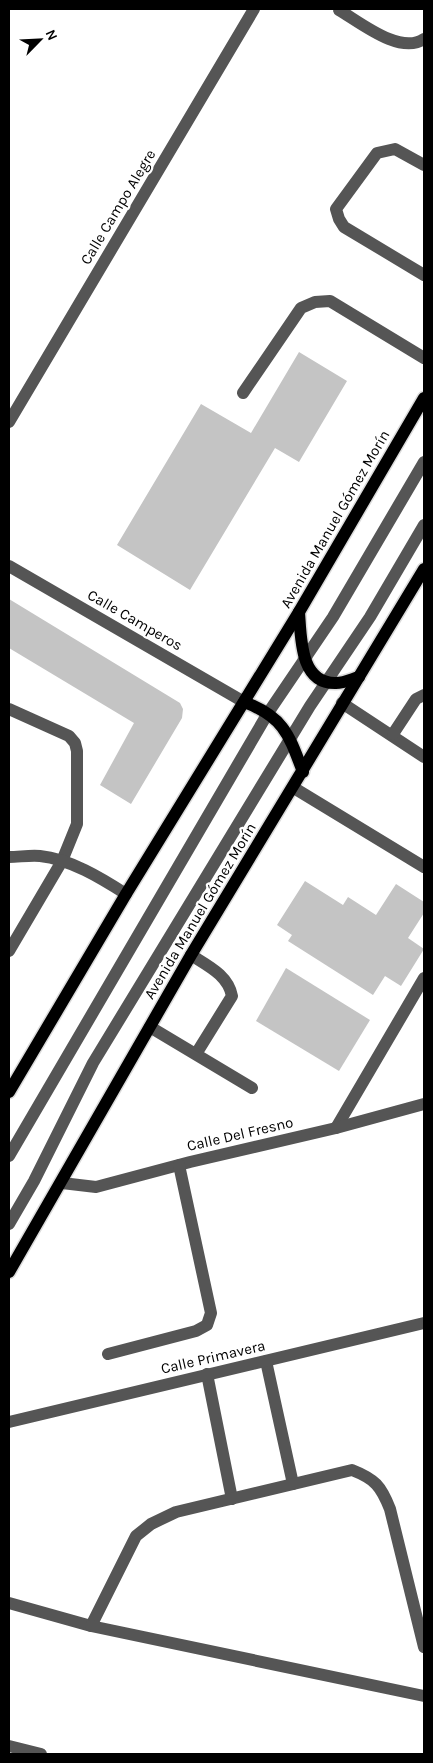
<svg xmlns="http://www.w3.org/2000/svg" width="433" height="1763" viewBox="0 0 433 1763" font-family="Karla,sans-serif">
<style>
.building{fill:#c4c4c4}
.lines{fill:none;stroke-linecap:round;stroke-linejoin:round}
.major-casing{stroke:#dbdbdb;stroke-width:15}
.minor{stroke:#555;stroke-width:12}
.major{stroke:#000;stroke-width:12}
.labels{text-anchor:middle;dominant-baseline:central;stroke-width:4.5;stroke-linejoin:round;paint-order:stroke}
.street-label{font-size:15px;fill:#000;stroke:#fff}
</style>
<rect width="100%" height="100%" fill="#fff"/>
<g class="building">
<path d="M299,352L347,381L299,462L275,448L190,590L117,545L201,404L251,433Z"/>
<path d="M9,599L180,703L183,709L182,718L131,804L100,785L134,723L9,648Z"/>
<path d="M305,881L343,905L348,897L376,915L396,884L424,902V913L408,938L424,949L401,986L385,976L373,995L288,941L292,935L277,925Z"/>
<path d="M286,968L370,1020L339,1071L256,1021Z"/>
</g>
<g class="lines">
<g class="major-casing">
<g id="major">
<path d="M299,612C301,638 300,684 336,683C344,683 352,679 359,677"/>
<path d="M244,702C284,717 289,735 303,772"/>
<path d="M9,1092L126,894L299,612L424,398"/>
<path d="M9,1272L191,955L424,569"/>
</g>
</g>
<g class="minor">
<path d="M339,10C361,23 400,55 424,39"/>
<path d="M424,165L395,149L377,153L336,209L339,219L344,227L424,275"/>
<path d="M243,393L301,308L315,302L330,301L424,358"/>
<path d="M9,422L254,9"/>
<path d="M9,566L244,702"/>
<path d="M342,703L424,757"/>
<path d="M9,709L69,736L75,743L77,751V824L62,861L9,951"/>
<path d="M393,734L416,699L424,695"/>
<path d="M294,788L424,867"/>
<path d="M9,857C19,857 30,855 40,856C70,859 101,878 126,894"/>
<path d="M191,955C208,966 228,975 232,996L196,1054"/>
<path d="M150,1027L252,1088"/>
<path d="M336,1128L424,978"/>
<path d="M9,1156L268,713L333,617L424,462"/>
<path d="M62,1183L96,1187L190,1162L336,1128L424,1104"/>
<path d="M9,1224L34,1181L93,1063L310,706L370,617L424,525"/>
<path d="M108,1354L196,1331L207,1325L211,1313L179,1165"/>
<path d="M266,1361L293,1484"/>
<path d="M207,1374L232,1499"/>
<path d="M9,1422L424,1323"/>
<path d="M9,1603L91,1626L136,1536L151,1524L176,1512L352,1470C375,1479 381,1486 390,1509L424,1647"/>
<path d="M91,1626L424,1696"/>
<path d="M9,1746L41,1754"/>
</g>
<use href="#major" class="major"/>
</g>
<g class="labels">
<g class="street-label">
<text transform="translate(118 207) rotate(-59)">Calle Campo Alegre</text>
<text transform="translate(335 519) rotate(-60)">Avenida Manuel Gómez Morín</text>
<text transform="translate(135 620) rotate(30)">Calle Camperos</text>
<text transform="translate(200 911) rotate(-59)">Avenida Manuel Gómez Morín</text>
<text transform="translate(240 1134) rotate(-13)">Calle Del Fresno</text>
<text transform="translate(213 1357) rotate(-13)">Calle Primavera</text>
</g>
</g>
<rect width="433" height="1763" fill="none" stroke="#000000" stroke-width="20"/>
<g transform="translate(40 40) rotate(66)" stroke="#ffffff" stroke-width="4" paint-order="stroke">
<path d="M0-4L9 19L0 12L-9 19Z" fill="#000000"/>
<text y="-8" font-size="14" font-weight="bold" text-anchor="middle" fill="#000000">N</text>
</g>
</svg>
